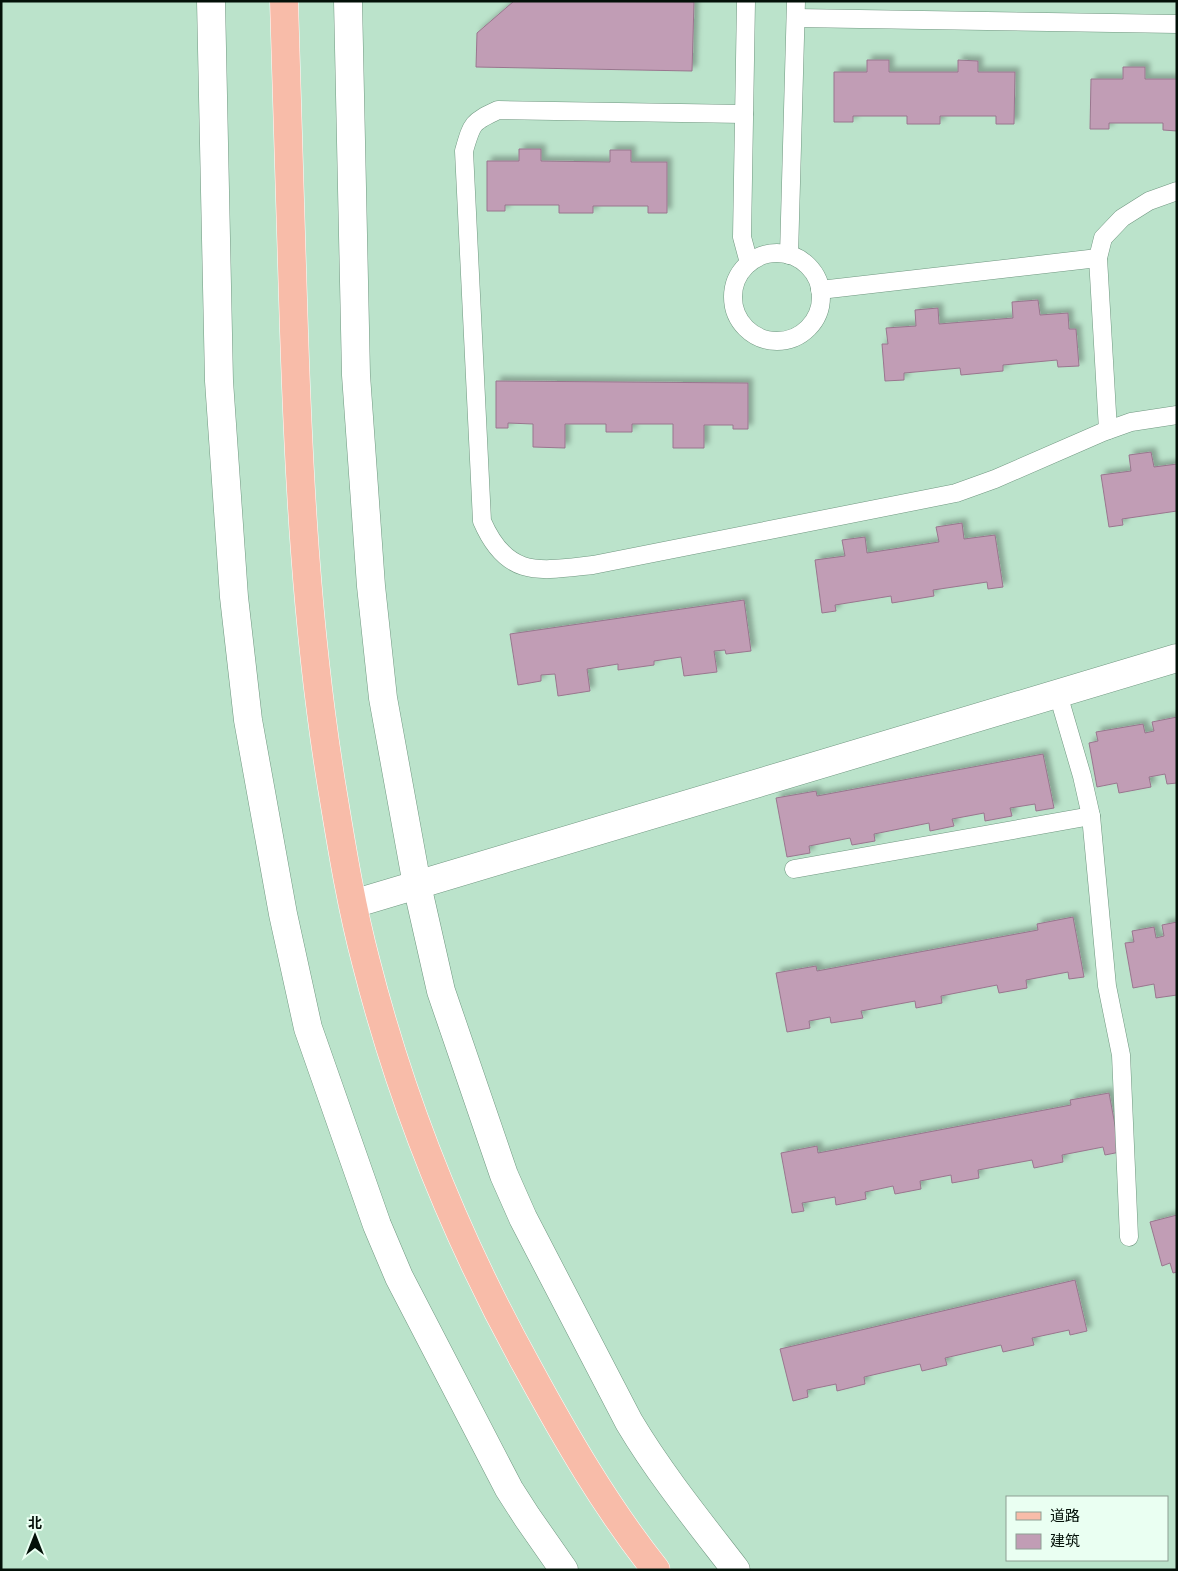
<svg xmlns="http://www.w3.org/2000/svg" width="1178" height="1571" viewBox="0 0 1178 1571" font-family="Spectral,'Noto Sans SC',serif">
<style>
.building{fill:#c19db5;stroke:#99768e;filter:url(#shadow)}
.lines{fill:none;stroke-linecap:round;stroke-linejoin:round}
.lane-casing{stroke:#709780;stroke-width:19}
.street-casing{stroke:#709780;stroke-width:29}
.primary-casing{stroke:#fff;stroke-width:29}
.lane{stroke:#fff;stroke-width:18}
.street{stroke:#fff;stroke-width:28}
.primary{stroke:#f8bca9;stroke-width:28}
</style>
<defs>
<filter id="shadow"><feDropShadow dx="4.5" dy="-4.5" stdDeviation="2.5" flood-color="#0004"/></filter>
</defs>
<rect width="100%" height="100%" fill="#bbe3cb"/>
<g class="building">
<path d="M514,1L694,2L692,71L476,67L477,33Z"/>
<path d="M867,60H889V72H958V60L978,61V72H1015L1014,124H996V116H940V124H907V116H853V122H834V72H867Z"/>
<path d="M1123,67H1145V79H1177V131L1163,130V123H1109V129H1090L1091,79H1123Z"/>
<path d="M519,149H541V161L610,162V150H631V162H667V213H648V206H593V213H559V205H505V211H487V161H519Z"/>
<path d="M1038,300L1040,315L1068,313L1069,329H1076L1079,366L1058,367L1057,360L1003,365V371L961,375L960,368L904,373V380L885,381L882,344H888L886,328L916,326L915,310L938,308L939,324L1013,318L1012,302Z"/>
<path d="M496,381L748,383V429H733V425H704V448H673V424H632V432H606V424H565V448L533,447V424L508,423V428H496Z"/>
<path d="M1151,452L1154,467L1177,464V511L1122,519L1123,525L1109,527L1101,475L1131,471L1129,455Z"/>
<path d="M962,523L964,539L995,535L1003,587L988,589L987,582L933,590L934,596L892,603L891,596L835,605L836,611L822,613L815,560L845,556L842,540L865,537L867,553L939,542L936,527Z"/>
<path d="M744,600L751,651L726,654L725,650L714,651L717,672L684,676L681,657L654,661V665L618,670V664L587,669L590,691L558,696L555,674L541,675V681L518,685L510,634Z"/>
<path d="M1177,717V783L1167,784L1165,774L1149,777L1151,787L1119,793L1117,783L1097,787L1089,743L1098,741L1096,732L1143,724L1145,733L1154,731L1152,722Z"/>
<path d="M1043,754L1054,808L1036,811L1035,804L1010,808L1012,816L985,821L984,813L952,819L954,826L930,831L929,823L874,834L875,841L852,845L850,838L809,846L810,853L787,857L776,798L816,791L817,796Z"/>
<path d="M1073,917L1084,977L1069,979L1068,972L1026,980L1027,988L999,993L997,985L941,996L942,1003L916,1008L915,1001L861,1011L863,1018L831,1023L830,1017L809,1021L810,1028L787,1032L776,973L816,966L817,971L1038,930L1037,924Z"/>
<path d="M1177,922V995L1156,998L1154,984L1133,988L1125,943L1134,942L1132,931L1154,927L1156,938L1164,936L1162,925Z"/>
<path d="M1109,1093L1120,1152L1105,1155L1103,1147L1062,1155L1063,1162L1034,1168L1032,1160L978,1170L979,1178L952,1183L951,1175L920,1181L921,1189L895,1194L893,1186L865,1192L866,1199L836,1205L835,1197L802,1203L804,1211L792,1213L781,1153L817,1146L818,1153L1071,1105L1070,1100Z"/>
<path d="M1177,1215V1272L1173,1273L1170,1263L1162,1266L1150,1222Z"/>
<path d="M1075,1280L1087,1331L1070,1335L1069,1330L1032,1338L1034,1345L1003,1352L1001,1345L945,1358L947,1365L922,1371L920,1364L864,1377L865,1384L837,1391L836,1384L807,1390L808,1397L793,1401L780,1349Z"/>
</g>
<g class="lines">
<g class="lane-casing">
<g id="lane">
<path d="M746,1L742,237L749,263"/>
<path d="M796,18L1177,24"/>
<path d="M744,114L498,110C472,122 472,123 464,151L482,521C507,579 539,571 593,565L956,493L995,479L1103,432L1131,422L1177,415"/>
<circle cx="777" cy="297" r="44"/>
<path d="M789,255L796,1"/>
<path d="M820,290L1098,258"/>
<path d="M1108,430L1098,258L1103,238L1122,218L1149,201L1177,191"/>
<path d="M1058,694L1082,776L1091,816L1107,986L1121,1055L1129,1237"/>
<path d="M794,869L1091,816"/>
</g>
</g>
<g class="street-casing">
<g id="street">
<path d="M211,1L219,381L234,597L248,720L283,914L308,1028L377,1225L399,1277L509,1489L527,1517L564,1570"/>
<path d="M348,1L356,375L371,586L383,698L417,885L441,991L504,1175L523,1218L629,1422C660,1474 699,1522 736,1570"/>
<path d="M353,904L1177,658"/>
</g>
</g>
<g class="primary-casing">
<path id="primary" d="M284,1C287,100 290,199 293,299C298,467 306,634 334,800C343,855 352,909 366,962C402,1104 457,1240 528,1368C566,1438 606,1507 656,1570"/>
</g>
<use href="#lane" class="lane"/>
<use href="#street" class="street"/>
<use href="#primary" class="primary"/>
</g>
<rect width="1178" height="1571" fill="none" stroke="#031008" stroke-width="5"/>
<rect x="1006" y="1496" width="162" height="65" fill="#eafff2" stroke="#8e9f94"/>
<rect x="1016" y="1512" width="25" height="8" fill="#f8bca9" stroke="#8e9f94"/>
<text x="1050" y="1521" font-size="15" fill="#031008">道路</text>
<rect x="1016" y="1534" width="25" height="15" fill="#c19db5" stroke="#8e9f94"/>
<text x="1050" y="1546" font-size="15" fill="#031008">建筑</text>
<g transform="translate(35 1536)" stroke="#eafff2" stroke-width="4" paint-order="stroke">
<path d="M0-4L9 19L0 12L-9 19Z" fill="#031008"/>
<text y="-8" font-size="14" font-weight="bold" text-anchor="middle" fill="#031008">北</text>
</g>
</svg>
